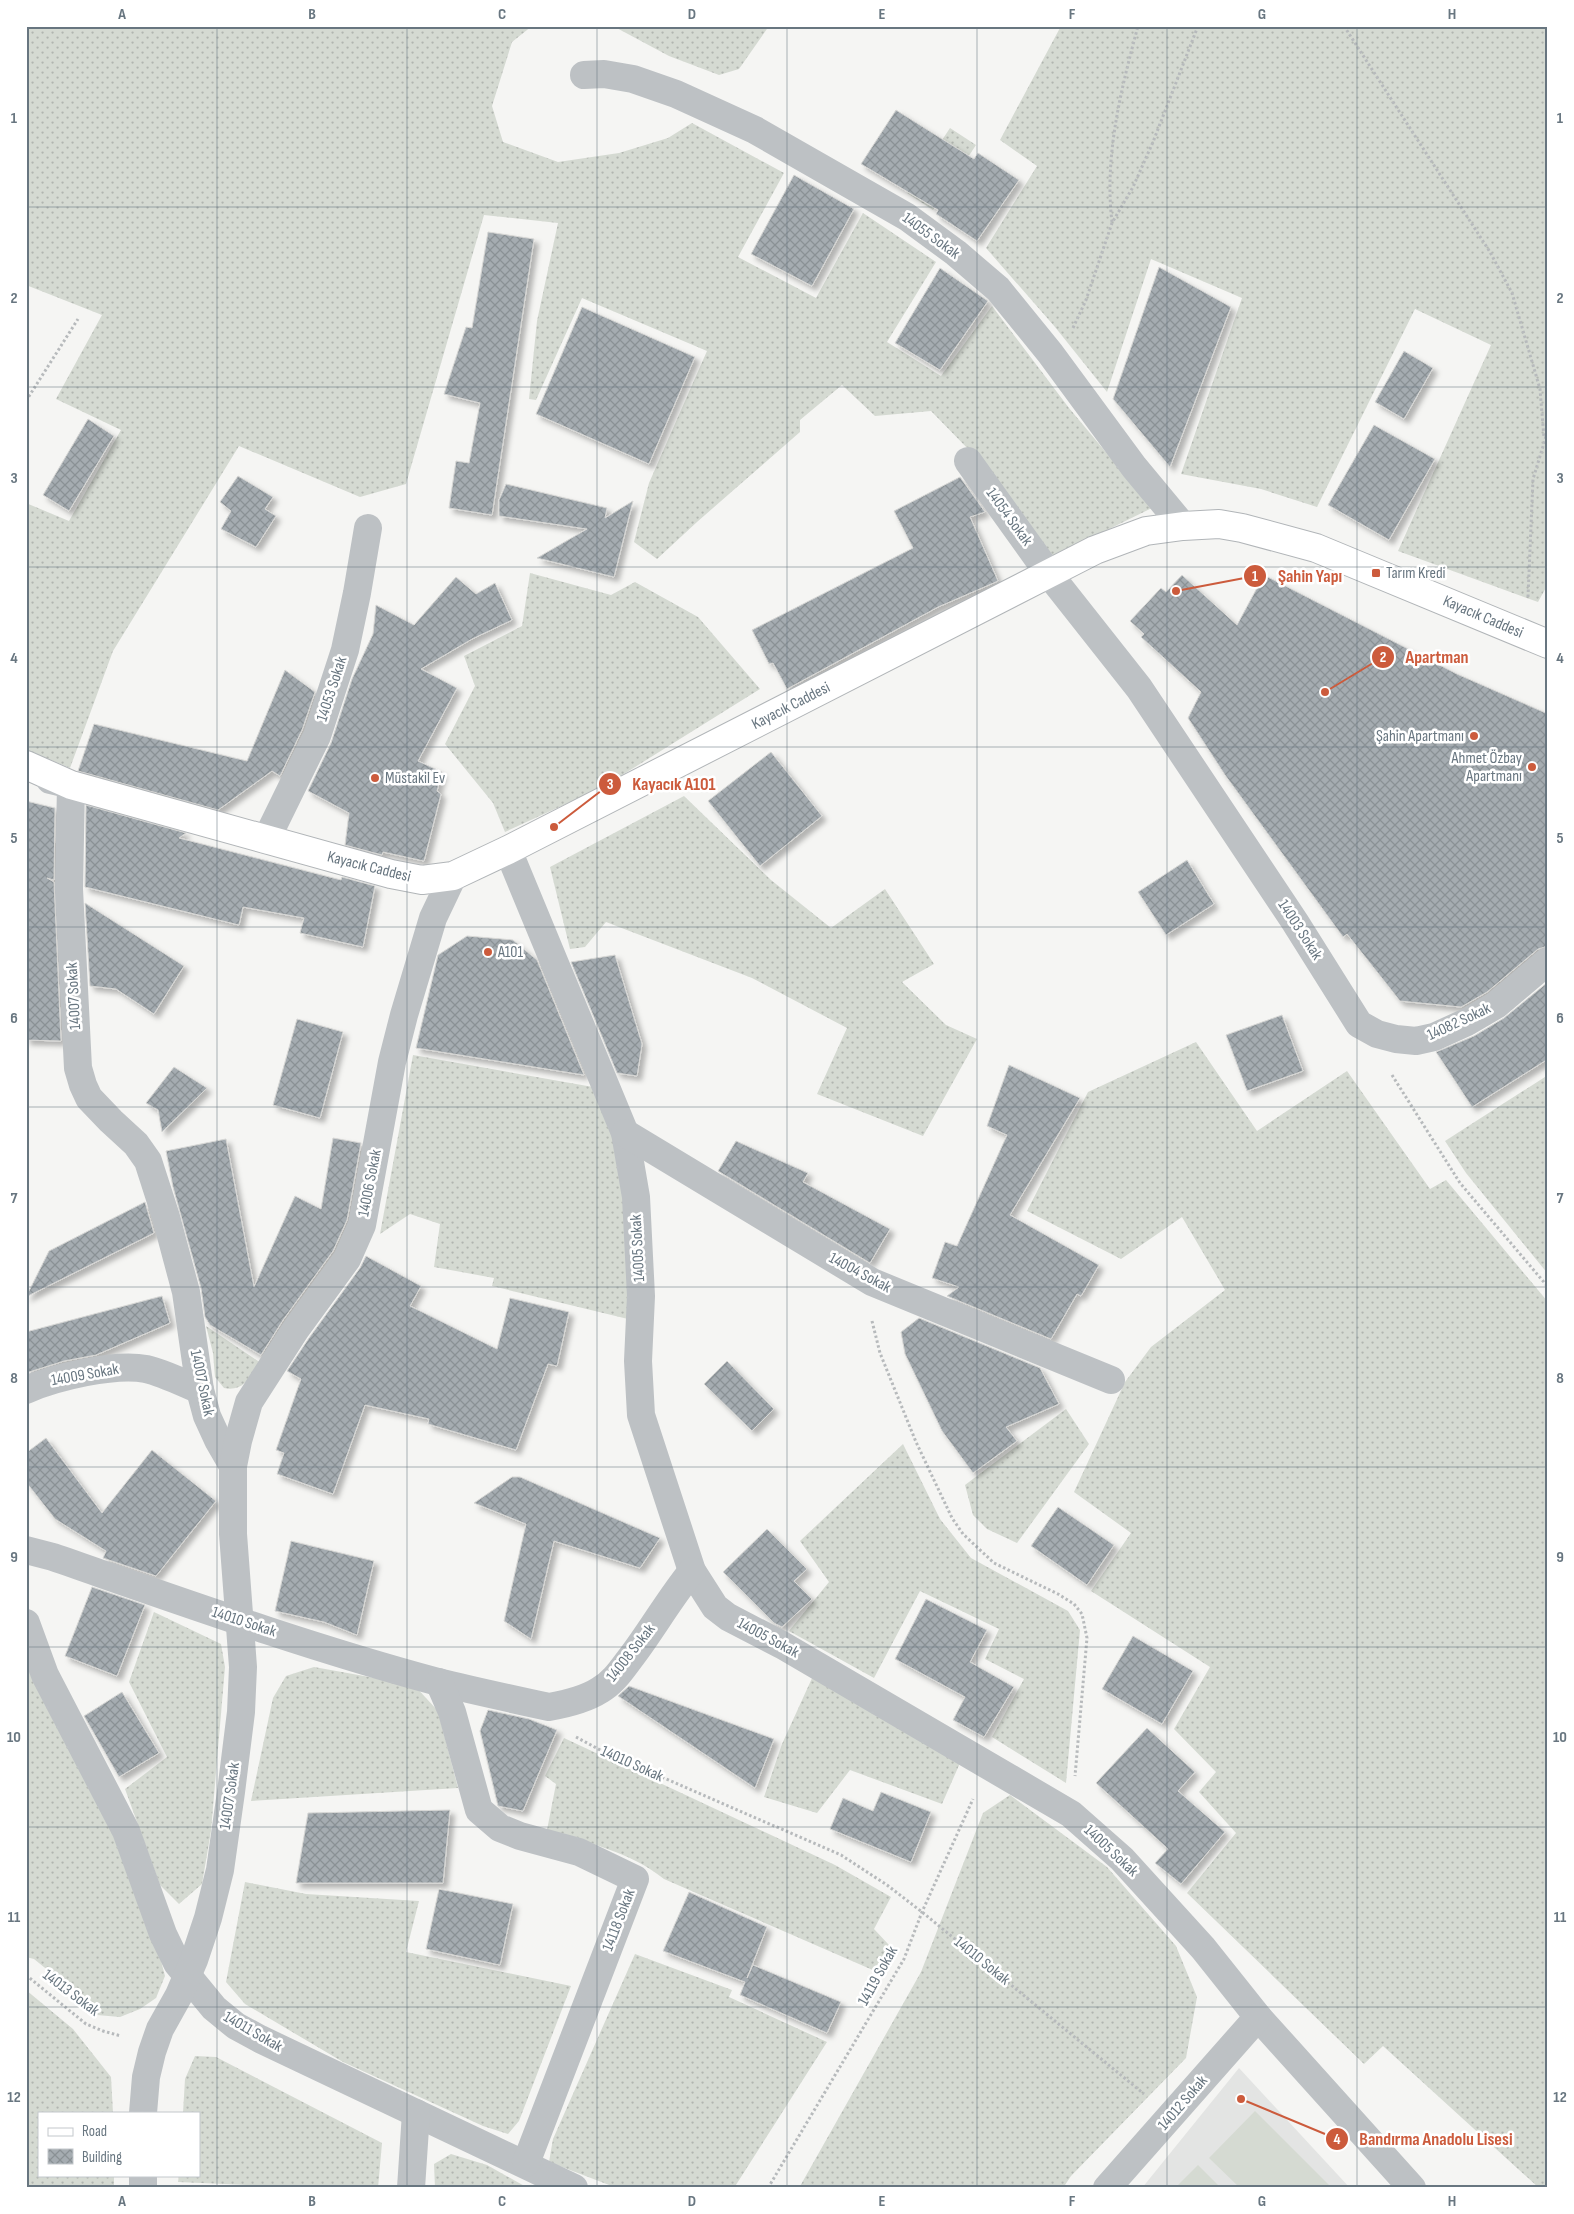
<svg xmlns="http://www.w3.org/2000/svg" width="1574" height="2214" viewBox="0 0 1574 2214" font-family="'Sofia Sans Condensed',sans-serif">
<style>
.built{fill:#e3e4e3}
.grass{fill:url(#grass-dots)}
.pitch{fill:#d5dad2}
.building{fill:url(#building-cross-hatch);stroke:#d7d7d5;filter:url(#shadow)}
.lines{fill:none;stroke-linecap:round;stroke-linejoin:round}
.major-casing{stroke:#b1b5b8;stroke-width:30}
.path{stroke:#b7babc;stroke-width:3;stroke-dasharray:2.5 2.5;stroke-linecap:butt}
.minor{stroke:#bdc1c4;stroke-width:28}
.major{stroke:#fff;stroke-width:28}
.grid{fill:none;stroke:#687680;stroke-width:1;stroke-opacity:0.55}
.poi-dot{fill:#cc5b3c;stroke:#fff;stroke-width:2}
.labels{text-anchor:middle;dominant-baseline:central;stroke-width:5;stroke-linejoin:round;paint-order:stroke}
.street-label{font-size:16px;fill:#687680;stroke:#fff}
.poi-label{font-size:16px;fill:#687680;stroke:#fff;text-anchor:start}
.leader{fill:none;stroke:#cc5b3c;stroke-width:2}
.callout-dot{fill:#cc5b3c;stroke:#fff;stroke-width:2}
.mark-label{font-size:15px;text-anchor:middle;font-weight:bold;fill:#fff}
.callout-label{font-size:18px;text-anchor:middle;font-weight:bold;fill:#cc5b3c;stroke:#fff;stroke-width:5;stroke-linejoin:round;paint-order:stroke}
.neatline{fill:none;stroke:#687680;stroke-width:2}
.grid-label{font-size:16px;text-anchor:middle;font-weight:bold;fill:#687680}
</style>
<defs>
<pattern id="grass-dots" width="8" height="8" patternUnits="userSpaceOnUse" patternTransform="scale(1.25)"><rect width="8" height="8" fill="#d5dad2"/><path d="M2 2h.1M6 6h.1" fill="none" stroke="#b1b5b0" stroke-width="1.8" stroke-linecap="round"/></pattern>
<pattern id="building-cross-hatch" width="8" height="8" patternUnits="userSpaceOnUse" patternTransform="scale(1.25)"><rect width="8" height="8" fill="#a5acb1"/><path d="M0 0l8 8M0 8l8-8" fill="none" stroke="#8a9195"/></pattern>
<filter id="shadow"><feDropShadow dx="4.5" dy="4.5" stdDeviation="2.5" flood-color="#0004"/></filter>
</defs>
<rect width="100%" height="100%" fill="#f5f5f3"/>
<path class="built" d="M1239,2068L1350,2188H1142Z"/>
<g class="grass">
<path d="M26,26H532L512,42L492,106L503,142L558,162L619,153L668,138L692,123L784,173L738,257L816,298L863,213L936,262L887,342L941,376L992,306L1069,408L1140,493L1156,506L1048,559L972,453L931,411L875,416L842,385L800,420V432L697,522L657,559L634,542L649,483L707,351L582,298L536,400L529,399L537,321L558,223L484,215L406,484L360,497L239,446L113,651L70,768L27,750L26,503L69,521L121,430L56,399L102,315L26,285Z"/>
<path d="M613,26H769L739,69L719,75L669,56Z"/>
<path d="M1061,26H1548V584L1538,602L1398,551L1491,345L1415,309L1317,507L1261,489L1181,474L1242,298L1151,259L1107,392L1055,327L986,248L1037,166L1000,140Z"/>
<path d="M950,128L976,145L933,210L907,193Z"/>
<path d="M530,573L611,595L635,582L698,617L760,689L603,787L505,832L493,803L445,744L475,686L464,656L522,626Z"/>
<path d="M684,796L771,880L831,928L885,889L934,964L902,982L946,1025L977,1039L923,1136L817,1094L847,1028L752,978L606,922L585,947L570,949L550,867Z"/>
<path d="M1196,1042L1257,1131L1347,1071L1430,1189L1446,1180L1548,1302V2188H1539L1383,2046L1364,2064L1187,1893L1236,1833L1199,1792L1216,1772L1174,1729L1210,1667L1091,1591L1131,1533L1074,1492L1125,1382L1151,1347L1225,1290L1182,1217L1121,1259L1027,1211L1088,1092Z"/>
<path d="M413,1055L593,1087L618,1148L629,1224L628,1319L492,1286L494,1278L434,1267L440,1224L410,1214L380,1234Z"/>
<path d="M1548,1075V1274L1466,1173L1445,1141Z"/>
<path d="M206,1326L261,1363C250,1377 243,1392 224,1388L215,1377L213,1353Z"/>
<path d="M1066,1409L1089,1444L1017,1543L987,1529L973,1515L965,1485Z"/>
<path d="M903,1444L940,1519L971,1558L1068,1611L1080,1630L1066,1783L992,1737L1024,1679L985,1659L999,1629L920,1591L874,1678L789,1631L829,1582L800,1541Z"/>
<path d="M154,1612L221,1644L225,1667L211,1831L202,1884L179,1904L160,1885L125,1789L167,1757L129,1682Z"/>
<path d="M26,1655L115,1830L157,1946L165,1976L156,1998L140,2009L120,2017L97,2015L71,1989L34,1959L26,1957Z"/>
<path d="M314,1667L414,1685L438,1711L458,1788L251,1801L273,1698L286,1676Z"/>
<path d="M813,1676L960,1763L942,1804L850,1770L817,1813L764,1797L782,1744Z"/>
<path d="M564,1738L835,1865L891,1897L874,1929L889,1945L875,1971L664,1879C631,1852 587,1843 547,1830L556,1784L545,1776Z"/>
<path d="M1010,1795L1107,1867L1176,1946L1197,1997L1186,2058L1071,2176L1063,2188H799L921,1972L983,1813Z"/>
<path d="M245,1882L306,1894L419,1901L406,1952L571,1986L519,2121L508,2134L483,2126L343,2062L245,2004L226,1982Z"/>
<path d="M635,1954L732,1990L729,1997L827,2042L734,2188H617L549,2162L553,2139Z"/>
<path d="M26,1990L73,2029L111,2077L113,2113H39V2175H114V2188H26Z"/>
<path d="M195,2056L216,2057L382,2143L378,2188H247V2185L178,2182L179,2175H199V2113H183L185,2079Z"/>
<path d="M451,2154L487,2165L528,2188H435L434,2164Z"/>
</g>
<g class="pitch">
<path d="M1255,2111L1332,2188H1240L1209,2158Z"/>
<path d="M1198,2165L1221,2188H1175Z"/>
</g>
<g class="building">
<path d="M896,110L974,159L978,153L1019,180L977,241L936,214L938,210L861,164Z"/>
<path d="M794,175L854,209L812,286L751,254Z"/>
<path d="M488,232L534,239L492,515L449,508L456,461L469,463L480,403L444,394L466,327L472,328Z"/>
<path d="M1159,267L1231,307L1170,467L1113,399Z"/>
<path d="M940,268L988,301L940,370L895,343Z"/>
<path d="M582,307L695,357L649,464L536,414Z"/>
<path d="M1404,351L1433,368L1404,419L1375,402Z"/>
<path d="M88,419L114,436L69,511L43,495Z"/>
<path d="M1374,425L1435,459L1389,540L1328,505Z"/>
<path d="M238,476L273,497L265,509L276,516L256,547L221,529L231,511L220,502Z"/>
<path d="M960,477L985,512L970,517L998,581L938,607L787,689L773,663L769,664L752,630L913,548L894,511Z"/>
<path d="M506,484L607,508L605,518L633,501L614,577L537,558L587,529L499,516V500Z"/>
<path d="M1182,575L1237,625L1264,575L1457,674L1548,714V946L1538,949L1487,992L1461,1007L1400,1001L1347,934L1343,937L1225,775L1188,718L1201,692L1141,637L1144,634L1130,621L1161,588L1166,592Z"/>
<path d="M456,577L476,594L495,583L512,620L472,639L421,669L457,688L418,761L442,772L437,791L441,794L424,861L383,852L382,855L345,845L349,813L308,791L331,743L352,679L373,634L376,605L414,625Z"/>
<path d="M285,670L315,692L302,730L280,776L272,771L218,810L78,771L94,724L247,761Z"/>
<path d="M771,752L822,816L760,866L708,801Z"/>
<path d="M26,801L55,808L54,880L47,878L54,882L61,1041L26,1040Z"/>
<path d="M86,805L186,833L179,838L341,880L342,877L375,886L363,947L300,933L304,918L243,907L239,925L85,887Z"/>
<path d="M1187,860L1214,904L1166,935L1138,892Z"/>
<path d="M85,903L184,966L154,1014L116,989L90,986Z"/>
<path d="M467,936L513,940L537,960L584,1075L416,1048L438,955Z"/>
<path d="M615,955L642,1044L637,1076L617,1073L571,962Z"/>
<path d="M1548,982V1059L1472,1107L1436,1052L1474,1036L1504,1018Z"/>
<path d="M1282,1015L1303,1071L1247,1091L1226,1035Z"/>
<path d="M297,1019L343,1032L320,1118L273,1105Z"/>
<path d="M1009,1065L1080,1098L1010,1215L1099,1265L1081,1296L1077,1294L1051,1339L947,1296L959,1287L932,1278L945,1242L957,1246L1007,1135L987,1126Z"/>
<path d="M174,1067L207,1088L162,1132L158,1110L146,1103Z"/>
<path d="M333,1138L361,1143L347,1220L333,1251L283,1320L261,1355L210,1325L205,1317L201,1288L173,1187L166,1151L226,1139L254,1287L295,1196L321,1209Z"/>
<path d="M736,1141L808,1173L803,1182L890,1229L870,1263L718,1171Z"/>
<path d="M145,1202L154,1233L26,1297L49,1251Z"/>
<path d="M366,1256L421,1286L410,1306L497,1349L510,1298L569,1312L557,1366L548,1364L516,1450L428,1424L429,1419L365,1405L333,1494L277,1474L284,1453L276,1450L301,1379L287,1371L309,1338L360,1268Z"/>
<path d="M162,1296L170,1323L96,1355L64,1361L26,1373V1332Z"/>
<path d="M919,1318L1040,1368L1059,1404L1006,1427L1017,1441L973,1473L942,1431L905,1354L901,1332Z"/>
<path d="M727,1361L774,1409L752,1431L704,1384Z"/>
<path d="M46,1438L102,1513L152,1450L216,1501L156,1576L103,1558L106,1551L55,1519L26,1482V1453Z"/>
<path d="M512,1477H520L660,1538L640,1568L554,1541L531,1639L504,1621L526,1524L474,1503Z"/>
<path d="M1058,1507L1114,1545L1087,1585L1031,1546Z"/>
<path d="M767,1529L807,1569L794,1581L812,1599L782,1627L774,1623L723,1572Z"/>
<path d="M291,1541L374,1561L357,1635L324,1622L275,1611Z"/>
<path d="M92,1587L145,1605L117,1676L65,1656Z"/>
<path d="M926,1599L987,1630L970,1662L1014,1687L984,1737L953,1720L965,1697L895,1659Z"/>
<path d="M1133,1636L1193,1671L1162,1724L1102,1689Z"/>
<path d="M629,1686L774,1739L755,1788L618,1696Z"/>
<path d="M122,1692L159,1753L119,1777L84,1716Z"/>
<path d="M488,1710L529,1719L557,1730L523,1811L498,1806L480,1731Z"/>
<path d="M1147,1728L1195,1772L1178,1791L1225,1832L1181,1884L1155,1863L1168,1849L1096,1783Z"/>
<path d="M881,1792L931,1812L911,1862L830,1829L843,1798L873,1811Z"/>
<path d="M450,1810L443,1883H296L308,1813Z"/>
<path d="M439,1889L513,1904L500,1965L426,1949Z"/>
<path d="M689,1892L767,1927L747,1978L753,1965L841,2002L827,2033L740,1995L745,1982L663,1951Z"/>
</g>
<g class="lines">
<g class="major-casing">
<path id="major" d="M26,765L71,785L391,874L422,880L453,876L508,850L1095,550L1146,531L1183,526L1219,524L1242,528L1316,548L1548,644"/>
</g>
<g class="path">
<path d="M1344,26L1490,252L1512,293L1540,389L1544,438"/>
<path d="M1112,222C1104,157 1121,89 1138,26"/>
<path d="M1073,328L1086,300L1112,223L1133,187L1153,142L1198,26"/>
<path d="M26,401L78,319"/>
<path d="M1528,597L1533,479L1548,430"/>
<path d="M1392,1075L1460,1183L1548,1287"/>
<path d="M872,1321L880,1353L916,1442L952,1518L963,1534L994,1563L1058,1594L1074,1604L1082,1614L1087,1638L1075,1776"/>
<path d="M576,1737L602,1751L841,1855L887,1885L922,1912L1144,2094"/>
<path d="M26,1975L86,2024L103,2031L121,2036"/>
<path d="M768,2188L904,1959L922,1912L973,1799"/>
</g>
<g class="minor">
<path d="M584,75L604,74L633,79L676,94L755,130L907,217L956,253L998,289L1050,353L1134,467L1183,526"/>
<path d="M968,461L1049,574L1139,688L1295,922L1359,1024L1377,1034L1396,1039L1416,1041L1434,1037L1467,1022L1496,1005L1548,961"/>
<path d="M50,780L71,785L69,889L78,1068L83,1085L89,1098L111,1121L136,1144L148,1161L166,1217L186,1292L200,1390L207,1416L218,1440L233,1466"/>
<path d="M266,840L317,736L345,650L357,593L368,528"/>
<path d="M508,850L625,1133L636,1197L641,1296L638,1361L641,1415L692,1571L715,1607L728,1617L782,1645L1071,1814L1122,1859L1203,1948L1258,2017L1412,2188"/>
<path d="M625,1133L872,1282L1111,1380"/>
<path d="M26,1390C55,1377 115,1363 146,1369C164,1373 183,1383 200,1390"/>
<path d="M26,1550L53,1557C180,1601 308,1647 438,1682C475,1691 512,1699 549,1707C566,1704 586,1699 600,1690C614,1682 622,1669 632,1656C653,1628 670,1598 692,1571"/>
<path d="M26,1623L45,1675L126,1831L163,1934L177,1963L214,2008L236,2026L260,2039L574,2188"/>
<path d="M439,1682L452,1712L479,1810L500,1828L520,1836L579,1852L635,1879L526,2163"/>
<path d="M143,2113L146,2077L152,2052L160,2029L179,1995L194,1960L208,1918L220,1870L231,1792L241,1712L243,1667L233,1534V1466L238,1441L249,1402L296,1329L347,1259L362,1225L392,1062L404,1015L433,918L453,876"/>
<path d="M143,2188V2175"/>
<path d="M411,2188L416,2113"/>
<path d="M1107,2188L1258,2017"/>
</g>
<use href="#major" class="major"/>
</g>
<path class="grid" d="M217,26V2188M407,26V2188M597,26V2188M787,26V2188M977,26V2188M1167,26V2188M1357,26V2188M26,207H1548M26,387H1548M26,567H1548M26,747H1548M26,927H1548M26,1107H1548M26,1287H1548M26,1467H1548M26,1647H1548M26,1827H1548M26,2007H1548"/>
<g class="poi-dot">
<rect x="1371" y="568" width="10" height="10" rx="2.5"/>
<circle cx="1474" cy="736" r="5"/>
<circle cx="1532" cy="767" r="5"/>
<circle cx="375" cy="778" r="5"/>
<circle cx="488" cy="952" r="5"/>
</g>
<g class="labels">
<g class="street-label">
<text transform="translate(931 236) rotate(36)">14055 Sokak</text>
<text transform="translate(1009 517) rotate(54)">14054 Sokak</text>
<text transform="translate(1483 617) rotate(23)">Kayacık Caddesi</text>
<text transform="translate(332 689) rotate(-72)">14053 Sokak</text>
<text transform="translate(791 706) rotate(-27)">Kayacık Caddesi</text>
<text transform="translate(369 867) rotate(14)">Kayacık Caddesi</text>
<text transform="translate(1300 930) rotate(57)">14003 Sokak</text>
<text transform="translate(74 996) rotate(-93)">14007 Sokak</text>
<text transform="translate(1459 1022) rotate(-25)">14082 Sokak</text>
<text transform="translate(370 1183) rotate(-79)">14006 Sokak</text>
<text transform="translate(638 1248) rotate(-93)">14005 Sokak</text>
<text transform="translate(860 1273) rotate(28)">14004 Sokak</text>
<text transform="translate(85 1375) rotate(-10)">14009 Sokak</text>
<text transform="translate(202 1383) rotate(78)">14007 Sokak</text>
<text transform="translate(244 1622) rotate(18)">14010 Sokak</text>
<text transform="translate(768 1638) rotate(28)">14005 Sokak</text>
<text transform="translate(631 1653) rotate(-52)">14008 Sokak</text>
<text transform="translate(632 1764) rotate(24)">14010 Sokak</text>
<text transform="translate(230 1796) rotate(-82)">14007 Sokak</text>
<text transform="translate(1111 1851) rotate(43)">14005 Sokak</text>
<text transform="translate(619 1920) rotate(-69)">14118 Sokak</text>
<text transform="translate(982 1961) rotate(39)">14010 Sokak</text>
<text transform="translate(878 1976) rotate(-61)">14119 Sokak</text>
<text transform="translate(71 1993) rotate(37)">14013 Sokak</text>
<text transform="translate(253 2032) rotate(30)">14011 Sokak</text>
<text transform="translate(1183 2103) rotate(-49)">14012 Sokak</text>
</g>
<g class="poi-label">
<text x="1386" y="573">Tarım Kredi</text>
<text x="1464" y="736" text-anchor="end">Şahin Apartmanı</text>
<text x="1522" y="758" text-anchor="end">Ahmet Özbay<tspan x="1522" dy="18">Apartmanı</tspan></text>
<text x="385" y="778">Müstakil Ev</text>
<text x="498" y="952">A101</text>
</g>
</g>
<path class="leader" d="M1176 591L1255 576M1325 692L1383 657M554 827L610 784M1241 2099L1337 2139"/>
<g class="callout-dot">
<circle cx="1176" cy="591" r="5"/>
<circle cx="1325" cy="692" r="5"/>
<circle cx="554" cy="827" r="5"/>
<circle cx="1241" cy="2099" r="5"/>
<circle cx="1255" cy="576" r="12"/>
<circle cx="1383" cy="657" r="12"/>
<circle cx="610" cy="784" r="12"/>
<circle cx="1337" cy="2139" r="12"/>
</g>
<g class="mark-label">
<text x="1255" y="581">1</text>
<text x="1383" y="662">2</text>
<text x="610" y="789">3</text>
<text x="1337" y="2144">4</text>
</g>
<g class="callout-label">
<text x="1310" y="582">Şahin Yapı</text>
<text x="1437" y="663">Apartman</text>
<text x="674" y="790">Kayacık A101</text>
<text x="1436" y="2145">Bandırma Anadolu Lisesi</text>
</g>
<rect width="1574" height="2214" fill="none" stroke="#ffffff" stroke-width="55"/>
<rect x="38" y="2112" width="162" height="65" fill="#ffffff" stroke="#c3c8cc"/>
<rect x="48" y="2128" width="25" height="8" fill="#ffffff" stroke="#c3c8cc"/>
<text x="82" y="2136" font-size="15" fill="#687680">Road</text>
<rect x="48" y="2149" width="25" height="15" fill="url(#building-cross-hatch)" stroke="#c3c8cc"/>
<text x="82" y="2162" font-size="15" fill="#687680">Building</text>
<rect x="28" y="28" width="1518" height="2158" class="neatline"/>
<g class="grid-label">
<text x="122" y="19">A</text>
<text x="312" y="19">B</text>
<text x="502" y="19">C</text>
<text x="692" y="19">D</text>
<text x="882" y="19">E</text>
<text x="1072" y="19">F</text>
<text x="1262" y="19">G</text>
<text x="1452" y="19">H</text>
<text x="14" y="123">1</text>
<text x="1560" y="123">1</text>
<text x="14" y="303">2</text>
<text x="1560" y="303">2</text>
<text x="14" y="483">3</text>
<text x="1560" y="483">3</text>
<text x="14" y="663">4</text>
<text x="1560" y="663">4</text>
<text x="14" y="843">5</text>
<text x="1560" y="843">5</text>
<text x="14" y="1023">6</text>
<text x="1560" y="1023">6</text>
<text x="14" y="1203">7</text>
<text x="1560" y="1203">7</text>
<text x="14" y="1383">8</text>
<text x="1560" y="1383">8</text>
<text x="14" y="1562">9</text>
<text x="1560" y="1562">9</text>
<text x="14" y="1742">10</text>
<text x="1560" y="1742">10</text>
<text x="14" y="1922">11</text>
<text x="1560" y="1922">11</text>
<text x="14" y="2102">12</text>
<text x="1560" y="2102">12</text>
<text x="122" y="2206">A</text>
<text x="312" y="2206">B</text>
<text x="502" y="2206">C</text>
<text x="692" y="2206">D</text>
<text x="882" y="2206">E</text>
<text x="1072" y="2206">F</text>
<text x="1262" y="2206">G</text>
<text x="1452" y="2206">H</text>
</g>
</svg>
